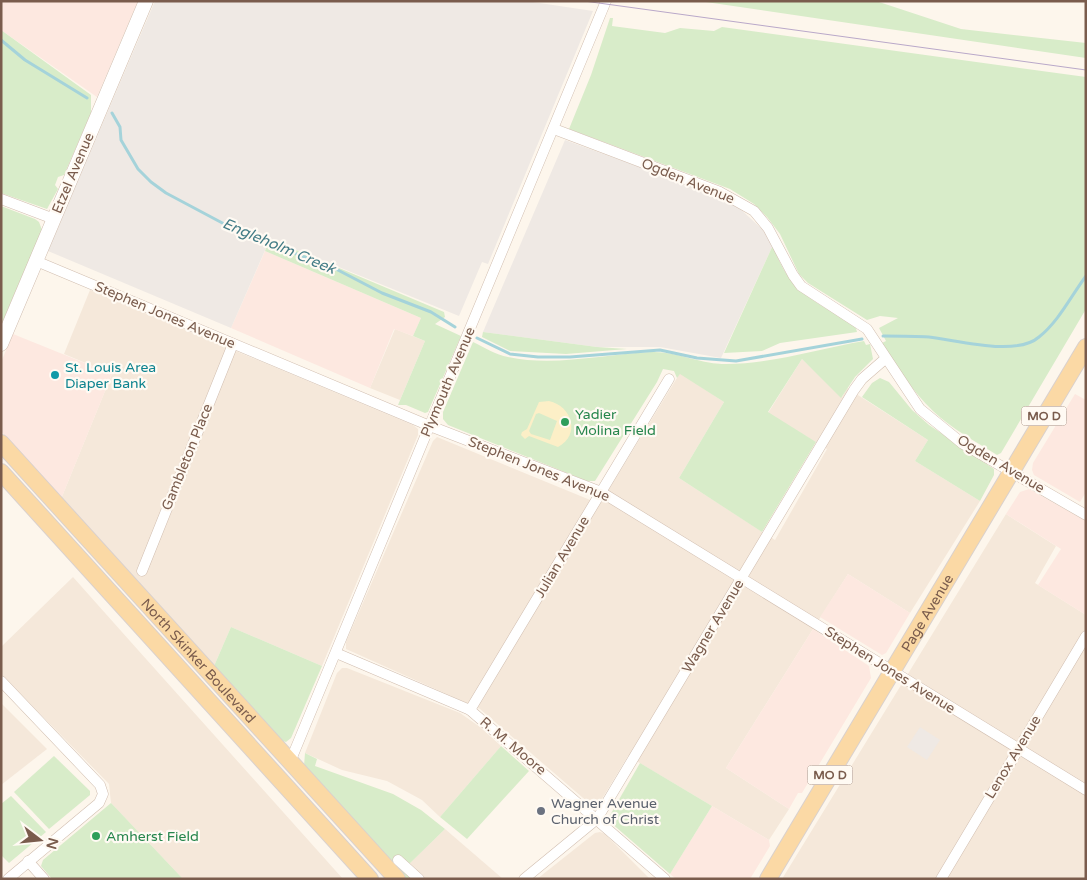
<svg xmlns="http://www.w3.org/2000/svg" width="1087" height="880" viewBox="0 0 1087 880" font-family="'Varela Round',sans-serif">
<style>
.residential{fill:#f5e8da}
.commercial{fill:#fde8e0}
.industrial{fill:#efe9e4}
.green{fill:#d8ecc9}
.sand{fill:#fcefc7;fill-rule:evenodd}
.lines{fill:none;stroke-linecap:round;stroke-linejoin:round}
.stream{stroke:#a5d3da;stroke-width:3}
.minor-casing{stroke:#d1beb0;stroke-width:11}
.tertiary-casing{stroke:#d1beb0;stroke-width:15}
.primary-casing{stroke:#dad1cd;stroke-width:18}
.minor{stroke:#fff;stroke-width:10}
.tertiary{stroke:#fff;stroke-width:14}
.primary{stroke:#fbd9a5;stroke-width:16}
.tram{stroke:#b9a8c9;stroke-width:1}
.culture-dot{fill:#0f9aa8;stroke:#fffaf3;stroke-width:2}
.leisure-dot{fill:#2e9e5b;stroke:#fffaf3;stroke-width:2}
.worship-dot{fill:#6b7280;stroke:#fffaf3;stroke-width:2}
.labels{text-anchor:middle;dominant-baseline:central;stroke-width:4.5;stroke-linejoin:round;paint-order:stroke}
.shield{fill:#fffaf3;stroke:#a28b7f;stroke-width:1}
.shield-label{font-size:12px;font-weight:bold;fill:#7a5c4d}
.street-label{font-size:14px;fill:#7a5c4d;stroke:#fffaf3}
.culture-label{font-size:14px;fill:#0d838f;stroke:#fffaf3;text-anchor:start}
.leisure-label{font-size:14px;fill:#27864d;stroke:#fffaf3;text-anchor:start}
.worship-label{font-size:14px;fill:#5b616d;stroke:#fffaf3;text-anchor:start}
.water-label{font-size:15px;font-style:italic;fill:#437c86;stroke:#fffaf3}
</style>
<rect width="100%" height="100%" fill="#fdf6ec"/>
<g class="residential">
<path d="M90,290L413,425L418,429V435L322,666L231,627L214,666L61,499L112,374L64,354Z"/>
<path d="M395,329L425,341L400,400L370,388Z"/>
<path d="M802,359L842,397L847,388L928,440L915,461L980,501L910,613L848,574L813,629L726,768L789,809L769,840L628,756L600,802L597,805L590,804L480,709L346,649V642L433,441L437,437L600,504L680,373L724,402L679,478L775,540L827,449L768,413Z"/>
<path d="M1006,514L1056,546L1035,583L1086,615V879H782Z"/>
<path d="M73,577L138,650L343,879H183L111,803L109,784L1,674V647Z"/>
<path d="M342,668H347L460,713L480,727L501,746L440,817L422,800L387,781L342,770L305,753L337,673Z"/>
<path d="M1,703L47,749L1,785Z"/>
<path d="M445,829L503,879H425L409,864Z"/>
<path d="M600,832L605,834L650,879H537L595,833Z"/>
</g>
<g class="commercial">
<path d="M1,1H138L97,97L1,30Z"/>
<path d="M265,251L421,318L413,336L394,329L370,388L231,328Z"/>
<path d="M13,334L112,374L61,499L1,431V362Z"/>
<path d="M1075,394L1086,400V492L1080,502L1034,475L1032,470L1033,463Z"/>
<path d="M1029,489L1086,521V615L1038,585L1061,549L1006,514L1020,492Z"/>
<path d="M848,574L910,613L886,653L882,655L820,617Z"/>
<path d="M813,629L869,666L871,678L802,793H798L789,809L726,768Z"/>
<path d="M712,806L769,840L770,846L750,879H676L670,874Z"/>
</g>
<g class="industrial">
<path d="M155,1H526L593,11L488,264L482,262L459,316L270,239L231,328L48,251Z"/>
<path d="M565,140L719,196L736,205L763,230L773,245L721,358L660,347H597L483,332Z"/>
<path d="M920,727L940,740L927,760L907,747Z"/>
</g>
<g class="green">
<path d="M699,1H876L961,29L1086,43V58Z"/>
<path d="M610,18H613L612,26L665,33L680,28L714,31L722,27L1086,77V309L1001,453L997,455C975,441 952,429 933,411C912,391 897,367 882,343L886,341L879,328L898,318L880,316L867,320L808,283L799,274L780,234L767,217L754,204L730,189L569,129L591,75Z"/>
<path d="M1,30L91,95V113L64,175L58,177L55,185L58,189L47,209L1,193Z"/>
<path d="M1,206L35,219L39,222L42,230L1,325Z"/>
<path d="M270,239L444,312L445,317L435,324L461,336L428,412L425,413L406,405H398L425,341L413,336L421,318L265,251Z"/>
<path d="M773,245C789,293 813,300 855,325L857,332L780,343L762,351L724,353Z"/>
<path d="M483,332L597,347L627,349L566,354L510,351L482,337Z"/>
<path d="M864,341L866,345L870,344L873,359L855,377L841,398L802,359L768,412L816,442L762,532L679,478L724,402L680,374L677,378L674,371L663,369L657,382L595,481H587L448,425L443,419V412L473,342C484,347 496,355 508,357C555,367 604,354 651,352C676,351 697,363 722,364C769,365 817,349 864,341Z"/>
<path d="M880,378L889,382L912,410L929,425L994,469V475L980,501L915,461L928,440L862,397L872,383Z"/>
<path d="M231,627L322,666L291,738L286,742L280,740L214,666Z"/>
<path d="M501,746L529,771L467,839L440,817Z"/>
<path d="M305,753L317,759L315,766L393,794L421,810L445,829L404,869L413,879H407L304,766Z"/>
<path d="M54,756L90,791V795L49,829L14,792Z"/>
<path d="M640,763L712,806L670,874L610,822L609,817Z"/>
<path d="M11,796L46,832L9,863L1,855V804Z"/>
<path d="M111,803L113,805L183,879H52L41,866L43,860Z"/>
</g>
<path class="sand" d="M549,401C572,406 581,435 558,447L529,436L525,439L521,435L522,432L527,429L539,402ZM539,413L557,421L550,440L531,434L529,431L536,414Z"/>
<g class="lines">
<g class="stream">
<path d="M1,40L25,60L87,98"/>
<path d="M112,113L120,127L121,140L138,169L151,182L166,193L243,234L334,268L382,293L431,312L455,327"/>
<path d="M883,336C898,336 914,336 929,337C957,340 1016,357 1039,337C1059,321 1071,296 1086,276"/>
<path d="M477,338L510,354L538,357H570L660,350L697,358L736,361L862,339"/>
</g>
<g class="minor-casing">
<g id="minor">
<path d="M554,129L720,192L754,211L768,228L793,275L801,286L867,329L920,409L963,444L1086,515"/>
<path d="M1,199L54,219"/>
<path d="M36,261L430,426L601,492L1086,790"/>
<path d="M142,571L233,344"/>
<path d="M336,653L470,710L665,879"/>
<path d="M1,681L100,785L103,794L99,803L8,879"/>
<path d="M470,710L669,379"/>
<path d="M290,762L606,1"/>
<path d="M398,860L419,879"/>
<path d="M28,861L44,879"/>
<path d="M524,879L597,819L854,390L862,379L885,359"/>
<path d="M941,879L1086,636"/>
</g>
</g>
<g class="tertiary-casing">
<path id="tertiary" d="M1,344L146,1"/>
</g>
<g class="primary-casing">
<g id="primary">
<path id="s1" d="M1,443L397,879"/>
<path d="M1,472L370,879"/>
<path id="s2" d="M768,879L1086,347"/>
</g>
</g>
<use href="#minor" class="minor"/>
<use href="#tertiary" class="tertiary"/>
<use href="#primary" class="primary"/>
<path class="tram" d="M584,1L1086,70"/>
</g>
<circle class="culture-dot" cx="55" cy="375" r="5"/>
<g class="leisure-dot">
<circle cx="565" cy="422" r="5"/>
<circle cx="96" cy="836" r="5"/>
</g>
<circle class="worship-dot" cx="541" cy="811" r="5"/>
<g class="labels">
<g class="shield">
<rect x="1021.5" y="406.5" width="45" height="19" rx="4"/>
<rect x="807.5" y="765.5" width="45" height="19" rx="4"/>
</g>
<g class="shield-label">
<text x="1044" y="416">MO D</text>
<text x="830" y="775">MO D</text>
</g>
<g class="street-label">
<text transform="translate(73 173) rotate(-67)">Etzel Avenue</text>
<text transform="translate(688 181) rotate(22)">Ogden Avenue</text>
<text transform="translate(165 315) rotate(23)">Stephen Jones Avenue</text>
<text transform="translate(448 382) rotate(-67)">Plymouth Avenue</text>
<text transform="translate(187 457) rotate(-68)">Gambleton Place</text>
<text transform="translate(1001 464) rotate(31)">Ogden Avenue</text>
<text transform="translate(539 469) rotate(22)">Stephen Jones Avenue</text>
<text transform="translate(562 557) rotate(-59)">Julian Avenue</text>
<text stroke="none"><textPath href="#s2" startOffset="310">Page Avenue</textPath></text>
<text transform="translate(713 626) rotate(-59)">Wagner Avenue</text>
<text stroke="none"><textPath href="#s1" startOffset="294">North Skinker Boulevard</textPath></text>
<text transform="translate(890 670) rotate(32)">Stephen Jones Avenue</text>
<text transform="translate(513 746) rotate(40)">R. M. Moore</text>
<text transform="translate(1013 757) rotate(-59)">Lenox Avenue</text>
</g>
<g class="culture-label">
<text x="65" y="367">St. Louis Area<tspan x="65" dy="16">Diaper Bank</tspan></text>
</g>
<g class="leisure-label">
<text x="575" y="414">Yadier<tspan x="575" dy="16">Molina Field</tspan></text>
<text x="106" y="836">Amherst Field</text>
</g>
<g class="worship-label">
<text x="551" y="803">Wagner Avenue<tspan x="551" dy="16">Church of Christ</tspan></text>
</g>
<g class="water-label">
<text transform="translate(279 246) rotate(23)">Engleholm Creek</text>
</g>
</g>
<rect width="1087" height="880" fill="none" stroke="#7a5c4d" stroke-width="5"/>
<g transform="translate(40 840) rotate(106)" stroke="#fffaf3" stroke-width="4" paint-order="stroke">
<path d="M0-4L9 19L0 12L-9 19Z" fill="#7a5c4d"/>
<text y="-8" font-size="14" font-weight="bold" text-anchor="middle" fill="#7a5c4d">N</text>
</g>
</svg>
